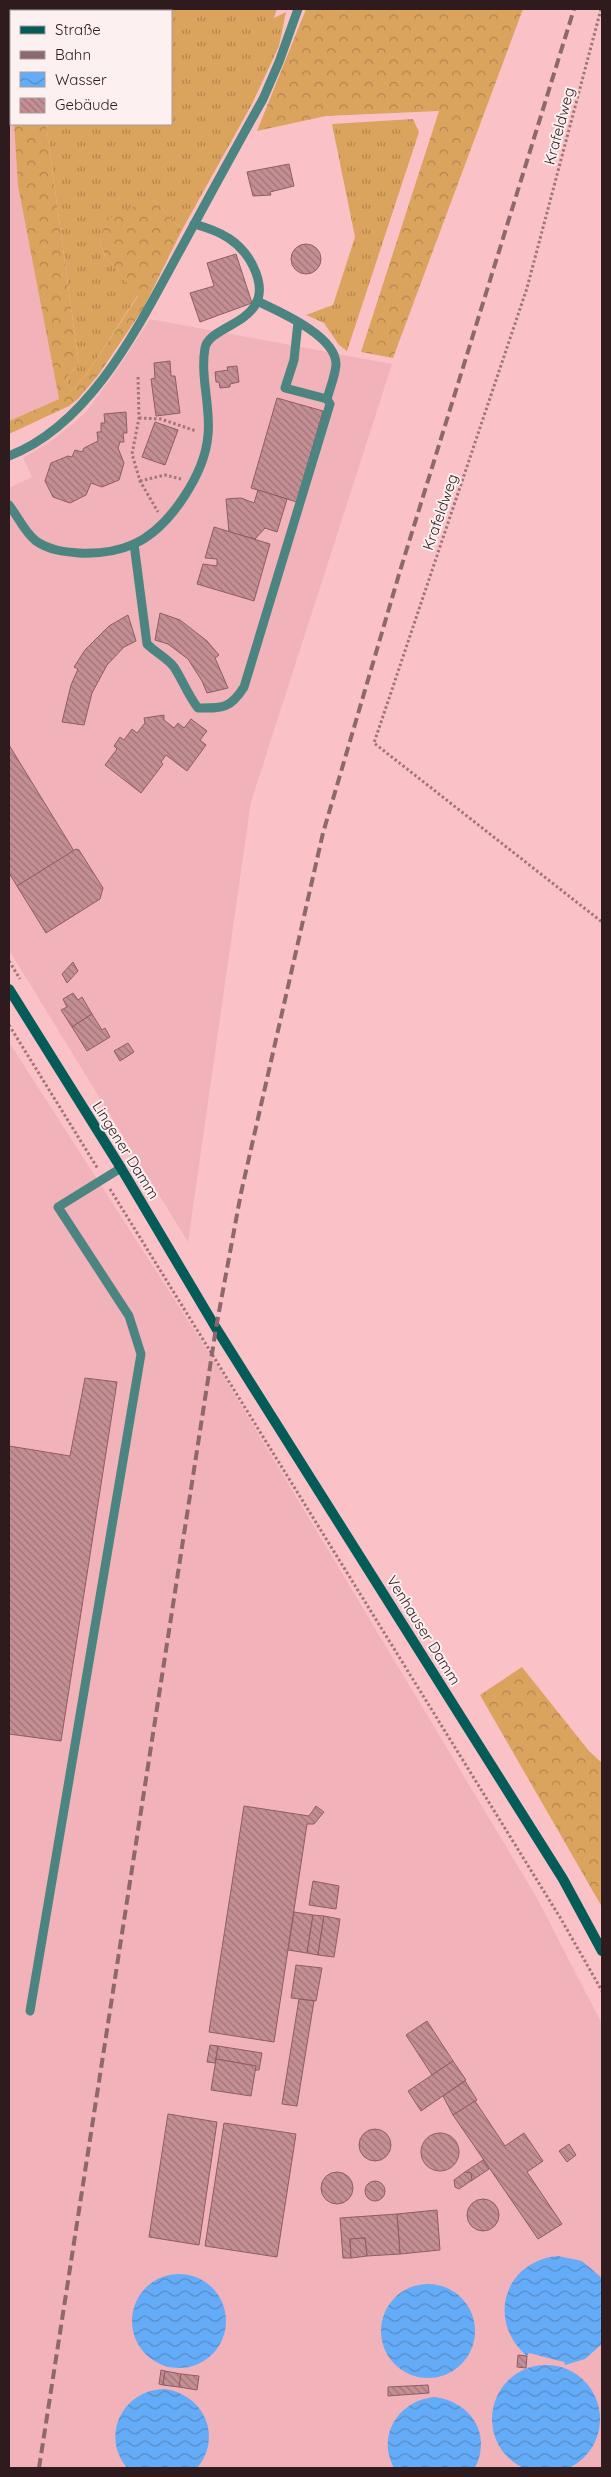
<svg xmlns="http://www.w3.org/2000/svg" width="611" height="2477" viewBox="0 0 611 2477" font-family="Quicksand,sans-serif">
<style>
.built{fill:#f2b2b9}
.grass{fill:url(#grass-tufts)}
.forest{fill:url(#forest-crowns)}
.water{fill:url(#water-waves)}
.building{fill:url(#building-back-hatch);stroke:#8e5d63}
.lines{fill:none;stroke-linecap:round;stroke-linejoin:round}
.path{stroke:#9e767a;stroke-width:3;stroke-dasharray:2.5 2.5;stroke-linecap:butt}
.lane{stroke:#4c8481;stroke-width:9}
.secondary{stroke:#045b58;stroke-width:10}
.rail{stroke:#8d686c;stroke-width:4;stroke-dasharray:10 5;stroke-linecap:butt}
.labels{text-anchor:middle;dominant-baseline:central;stroke-width:4;stroke-linejoin:round;paint-order:stroke}
.street-label{font-size:15px;fill:#2f1b1d;stroke:#fcf0f1}
</style>
<defs>
<pattern id="grass-tufts" width="24" height="20" patternUnits="userSpaceOnUse" patternTransform="scale(1.25)"><rect width="24" height="20" fill="#dba45e"/><path d="M3 7l-1-3M5 7V3M7 7l1-3M15 17l-1-3M17 17v-4M19 17l1-3" fill="none" stroke="#b2854d"/></pattern>
<pattern id="forest-crowns" width="20" height="18" patternUnits="userSpaceOnUse" patternTransform="scale(1.25)"><rect width="20" height="18" fill="#dba45e"/><path d="M2 6a3 3 0 1 1 6 0M12 15a3 3 0 1 1 6 0" fill="none" stroke="#b2854d"/></pattern>
<pattern id="water-waves" width="16" height="10" patternUnits="userSpaceOnUse" patternTransform="scale(1.25)"><rect width="16" height="10" fill="#65acf8"/><path d="M0 5q4-4 8 0t8 0" fill="none" stroke="#548bc8"/></pattern>
<pattern id="building-back-hatch" width="6" height="6" patternUnits="userSpaceOnUse" patternTransform="scale(1.25)"><rect width="6" height="6" fill="#c38f94"/><path d="M-1 5l2 2M0 0l6 6M5-1l2 2" fill="none" stroke="#9f7478"/></pattern>
</defs>
<rect width="100%" height="100%" fill="#fac2c7"/>
<g class="built">
<path d="M9,42L11,124H14L18,186L59,399L9,421Z"/>
<path d="M150,319L392,364L251,802L188,1242L9,950V488L32,477L23,458L54,439L85,413L112,377Z"/>
<path d="M9,1042L223,1375L537,1898L602,2024V2468H9Z"/>
</g>
<g class="grass">
<path d="M135,9H277L274,18L286,12L279,46L252,104L182,230L154,200L99,239L105,256L138,295L86,375L72,391L67,385L68,375L79,365L46,124H171V11H136Z"/>
<path d="M413,119L419,132L347,351L339,345L324,323L306,315L333,305L355,237L332,124Z"/>
</g>
<g class="forest">
<path d="M9,9H135L136,11H11V80Z"/>
<path d="M306,9H523L393,358L361,352L439,111L326,116L257,131Z"/>
<path d="M14,124H46L79,365L68,375L67,385L72,391L86,375L138,296L105,256L99,239L109,218L127,209L154,200L182,230L143,309L99,374L78,399L69,406L9,434V421L59,399L18,186Z"/>
<path d="M522,1667L589,1751L602,1763V1907L480,1695Z"/>
</g>
<g class="water">
<path d="M558,2256L582,2261L602,2278V2344L585,2359L565,2365L564,2362L529,2353L527,2356C486,2321 504,2261 558,2256Z"/>
<circle cx="179" cy="2321" r="47"/>
<circle cx="428" cy="2331" r="47"/>
<circle cx="546" cy="2419" r="54"/>
<path d="M164,2389C204,2394 223,2437 197,2468H127C100,2435 123,2390 164,2389Z"/>
<path d="M435,2397C471,2402 492,2434 475,2468H394C376,2435 399,2400 435,2397Z"/>
</g>
<g class="building">
<path d="M289,164L294,186L270,192L271,195L253,196L247,172Z"/>
<circle cx="306" cy="259" r="15"/>
<path d="M236,254L252,303L200,322L190,293L214,286L207,263Z"/>
<path d="M170,361L171,376H175L180,413L156,416L151,379L155,378L154,363Z"/>
<path d="M237,366L239,382L230,384V387L220,388L219,382H216L215,372L228,370L227,367Z"/>
<path d="M277,398L323,411L297,502L251,488Z"/>
<path d="M126,412L127,433H123L124,442H120L118,448L124,463L119,480L102,487L91,483L86,495L70,503L53,497L45,481L51,463L68,456L72,457L75,450L82,452L84,448L98,441L97,432H101V423H105L104,414Z"/>
<path d="M155,422L178,430L165,465L142,457Z"/>
<path d="M258,490L287,499L277,532L265,528L255,539L229,532L226,499L241,498L254,503Z"/>
<path d="M214,527L270,544L254,601L197,584L203,564L217,566V559L205,558Z"/>
<path d="M160,613L180,620L207,641L219,655L215,658L228,688L207,693L202,681L188,659L168,644L155,640Z"/>
<path d="M128,615L136,641L124,647L107,665L92,693L84,725L62,722L71,685L78,669L74,667L85,650L109,626Z"/>
<path d="M164,715V720L174,728L178,723L184,728L191,719L207,731L200,740L206,745L187,771L166,755L161,762L163,764L141,793L105,765L117,749L114,746L120,737L124,740L132,729L137,733L145,723L144,718Z"/>
<path d="M9,745L74,851L17,886L9,873Z"/>
<path d="M76,849L79,850L103,888L100,899L46,933L17,886Z"/>
<path d="M73,962L78,971L67,983L62,974Z"/>
<path d="M73,993L78,1000L82,997L92,1014L72,1027L61,1010L67,1007L63,999Z"/>
<path d="M92,1014L102,1030L105,1028L110,1037L87,1051L72,1027Z"/>
<path d="M128,1043L134,1052L120,1061L114,1051Z"/>
<path d="M85,1378L117,1382L61,1741L9,1734V1446L70,1456Z"/>
<path d="M244,1806L309,1816L316,1806L324,1812L314,1824H307L274,2042L209,2032Z"/>
<path d="M313,1881L339,1886L336,1909L309,1905Z"/>
<path d="M294,1912L313,1915L307,1953L288,1950Z"/>
<path d="M313,1915L324,1916L318,1955L307,1953Z"/>
<path d="M324,1916L340,1919L334,1957L318,1955Z"/>
<path d="M296,1965L322,1968L316,2001L291,1998Z"/>
<path d="M299,1999L314,2001L297,2106L282,2104Z"/>
<path d="M427,2021L453,2061L432,2075L406,2035Z"/>
<path d="M210,2045L218,2046L215,2063L207,2062Z"/>
<path d="M218,2046L262,2053L259,2070H255L256,2066L216,2059Z"/>
<path d="M216,2059L256,2066L251,2096L211,2090Z"/>
<path d="M453,2061L466,2080L421,2111L408,2091Z"/>
<path d="M465,2081L477,2100L453,2115L443,2096Z"/>
<path d="M475,2101L505,2146L524,2133L543,2161L527,2172L562,2224L538,2239L453,2115Z"/>
<path d="M168,2114L217,2122L199,2245L149,2237Z"/>
<path d="M224,2123L296,2134L277,2257L205,2246Z"/>
<circle cx="375" cy="2145" r="16"/>
<circle cx="440" cy="2152" r="19"/>
<path d="M569,2144L576,2155L567,2162L559,2151Z"/>
<path d="M483,2160L489,2169L471,2181L472,2174L465,2172Z"/>
<circle cx="337" cy="2188" r="16"/>
<path d="M465,2172L471,2173L472,2180L459,2189L455,2187L454,2180Z"/>
<circle cx="375" cy="2191" r="10"/>
<circle cx="483" cy="2215" r="16"/>
<path d="M437,2210L440,2250L400,2254L397,2214Z"/>
<path d="M397,2214L400,2254L367,2256L365,2238L350,2239L351,2258H343L340,2218Z"/>
<path d="M365,2238L367,2256L351,2258L350,2239Z"/>
<path d="M518,2355L527,2356L526,2368L517,2367Z"/>
<path d="M161,2370L165,2371L163,2385L159,2384Z"/>
<path d="M165,2371L181,2374L179,2387L163,2385Z"/>
<path d="M181,2374L199,2376L197,2390L179,2387Z"/>
<path d="M428,2385L429,2393L388,2396V2387Z"/>
</g>
<g class="lines">
<g class="path">
<path d="M601,9L527,288L374,743L602,922"/>
<path d="M138,377L139,418L132,454L140,481L158,512"/>
<path d="M139,418L161,419L196,431"/>
<path d="M140,481L165,475L181,479"/>
<path d="M9,961L20,979"/>
<path d="M9,1025L98,1169"/>
<path d="M110,1189L561,1919L602,1991"/>
</g>
<g class="lane">
<path d="M257,301C278,311 337,336 336,365C335,376 330,388 327,399L285,388L294,360L298,322"/>
<path d="M9,456C94,423 142,319 184,243C210,195 236,147 263,99L279,62L298,9"/>
<path d="M9,505C17,515 25,533 36,541C49,550 64,552 79,553C99,554 116,552 134,544C170,528 205,473 208,435C211,407 200,377 205,348C209,323 281,323 253,266C241,241 220,231 194,224"/>
<path d="M134,544L147,644C155,652 168,659 174,667C183,681 188,695 198,708C223,708 230,709 244,687L330,404L327,399"/>
<path d="M30,2011L141,1354L129,1316L58,1207L121,1168"/>
</g>
<path class="secondary" d="M9,989L121,1168L216,1328L563,1879L602,1951"/>
<path class="rail" d="M39,2468L216,1328L241,1193L323,833L400,571L574,9"/>
</g>
<g class="labels">
<g class="street-label">
<text transform="translate(559 126) rotate(-75)">Krafeldweg</text>
<text transform="translate(440 512) rotate(-71)">Krafeldweg</text>
<text transform="translate(126 1150) rotate(58)">Lingener Damm</text>
<text transform="translate(424 1630) rotate(58)">Venhauser Damm</text>
</g>
</g>
<rect width="611" height="2477" fill="none" stroke="#2f1b1d" stroke-width="20"/>
<rect x="10" y="10" width="162" height="115" fill="#fcf0f1" stroke="#aa9b9c"/>
<rect x="20" y="26" width="25" height="8" fill="#045b58" stroke="#aa9b9c"/>
<text x="55" y="35" font-size="15" fill="#2f1b1d">Straße</text>
<rect x="20" y="51" width="25" height="8" fill="#8d686c" stroke="#aa9b9c"/>
<text x="55" y="60" font-size="15" fill="#2f1b1d">Bahn</text>
<rect x="20" y="72" width="25" height="15" fill="url(#water-waves)" stroke="#aa9b9c"/>
<text x="55" y="85" font-size="15" fill="#2f1b1d">Wasser</text>
<rect x="20" y="98" width="25" height="15" fill="url(#building-back-hatch)" stroke="#aa9b9c"/>
<text x="55" y="110" font-size="15" fill="#2f1b1d">Gebäude</text>
</svg>
